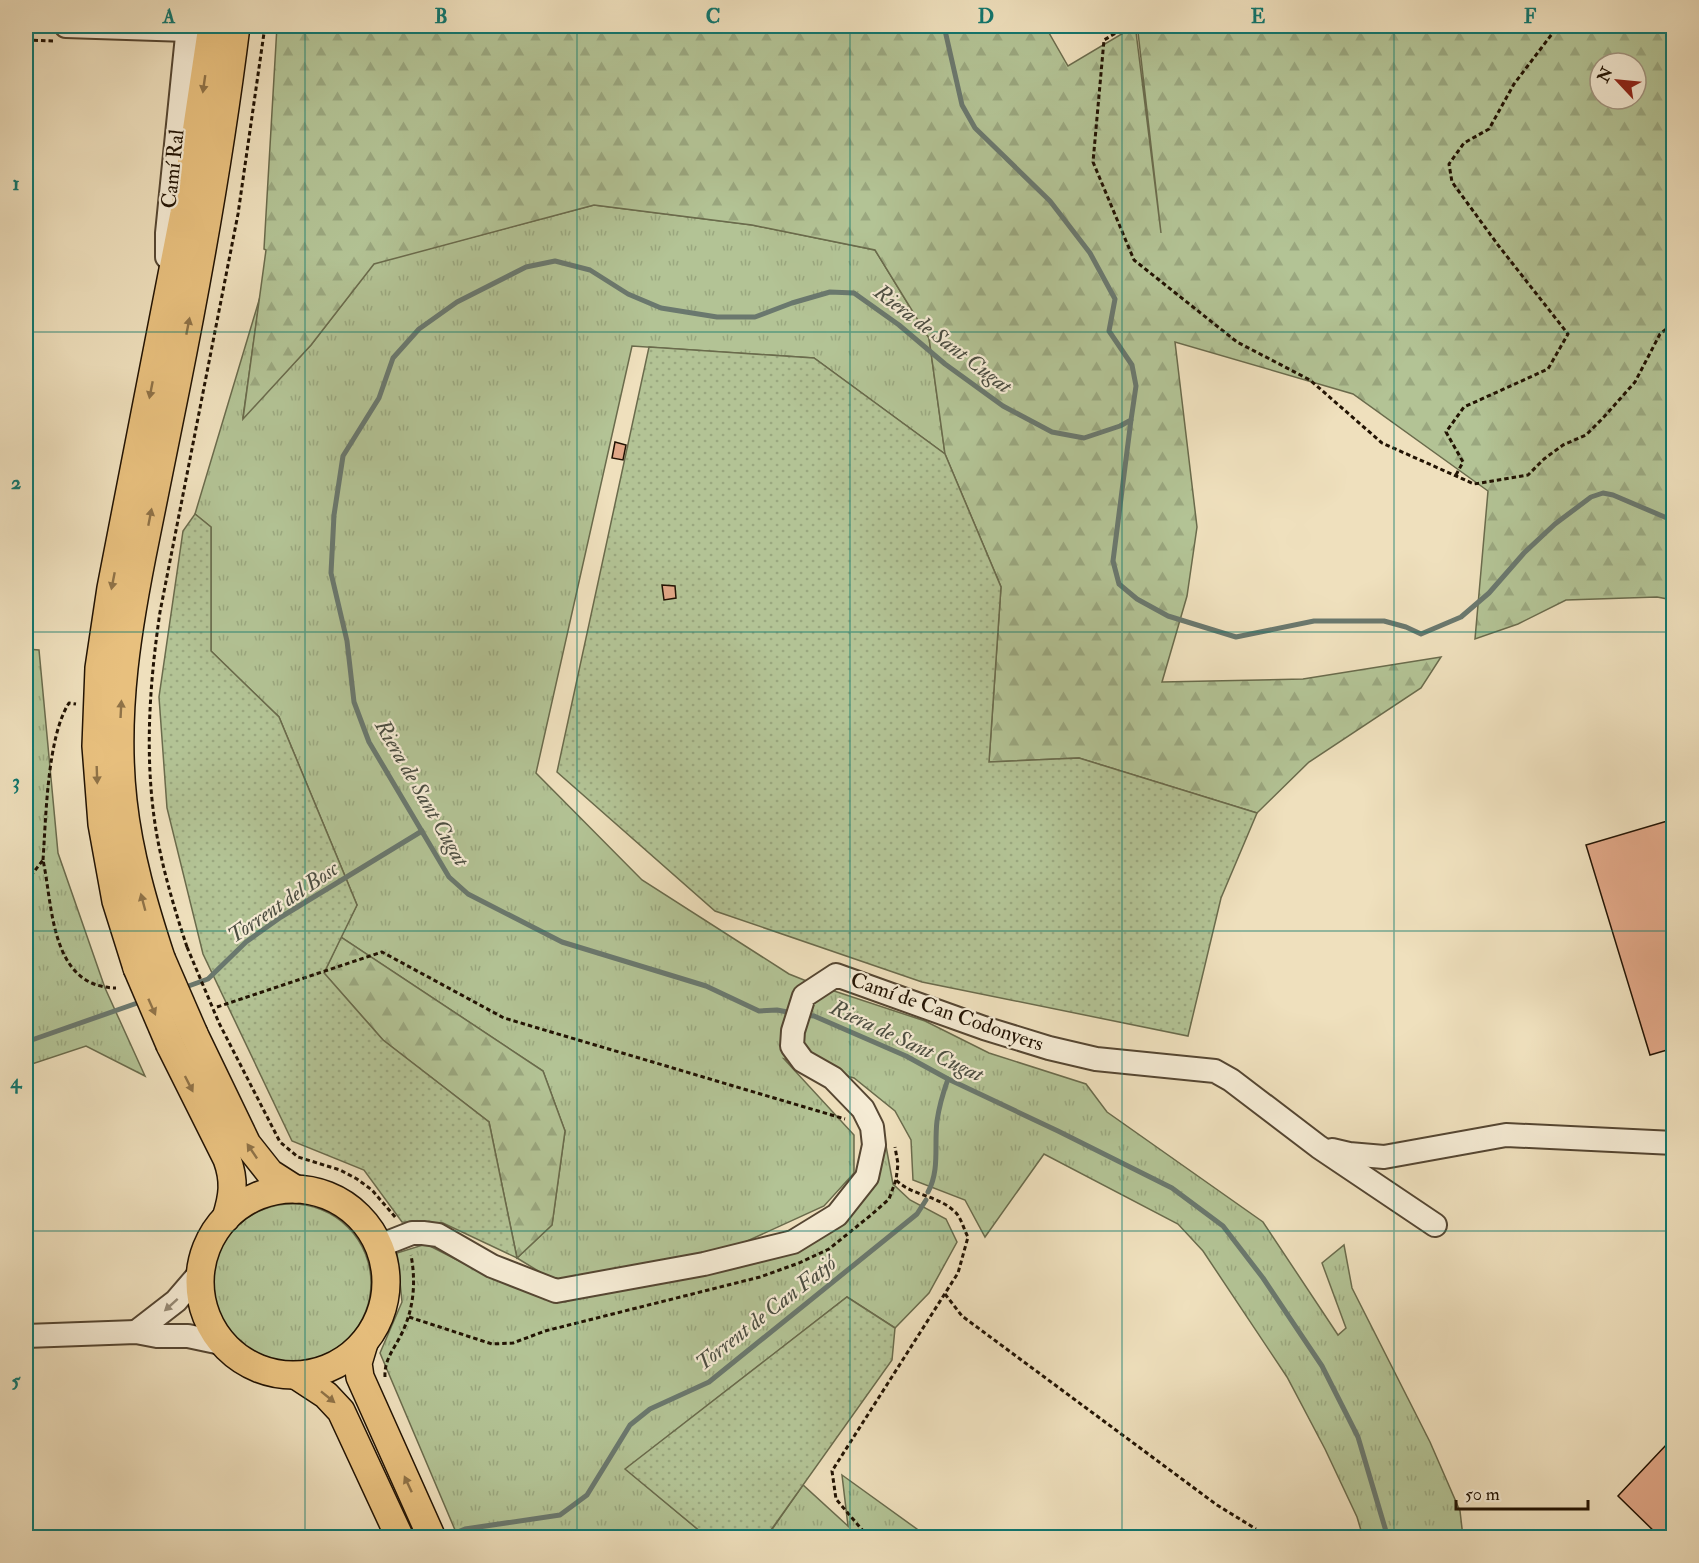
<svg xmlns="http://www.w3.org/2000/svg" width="1699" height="1563" viewBox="0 0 1699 1563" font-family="'IM FELL Double Pica',serif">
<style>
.grass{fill:url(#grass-tufts);stroke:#6a6b4c;stroke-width:1.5}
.forest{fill:url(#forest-firs);stroke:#6a6b4c;stroke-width:1.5;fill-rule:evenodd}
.park{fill:url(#park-dots);stroke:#6a6b4c;stroke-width:1.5}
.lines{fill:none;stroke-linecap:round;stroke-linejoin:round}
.stream{stroke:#6a786e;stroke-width:5}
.building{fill:#e1a787;stroke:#221303;stroke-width:1.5}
.minor-casing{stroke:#554632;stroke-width:26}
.major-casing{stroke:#221303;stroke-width:30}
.path{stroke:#221303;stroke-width:3;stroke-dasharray:4.5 3;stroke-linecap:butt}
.minor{stroke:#f5ebd4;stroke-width:22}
.major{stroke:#e8c07e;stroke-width:27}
.major-bridge-casing{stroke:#221303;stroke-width:30;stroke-linecap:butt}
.path-bridge{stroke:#221303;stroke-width:3;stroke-dasharray:4.5 3;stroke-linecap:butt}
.major-bridge{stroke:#e8c07e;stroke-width:27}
.oneway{fill:#8f7247}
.oneway2{fill:#968a76}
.grid{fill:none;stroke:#0f766e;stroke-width:1.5;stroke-opacity:0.55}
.labels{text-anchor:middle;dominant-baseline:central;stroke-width:4.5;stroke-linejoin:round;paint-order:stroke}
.street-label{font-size:21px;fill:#221303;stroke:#f5ebd4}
.water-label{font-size:22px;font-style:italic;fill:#4c4e42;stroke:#f5ebd4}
.neatline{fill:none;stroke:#0f766e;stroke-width:2}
.grid-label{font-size:20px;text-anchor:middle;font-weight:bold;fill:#0f766e}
</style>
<defs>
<pattern id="grass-tufts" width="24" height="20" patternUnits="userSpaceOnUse" patternTransform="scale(1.5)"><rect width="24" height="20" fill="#b3c395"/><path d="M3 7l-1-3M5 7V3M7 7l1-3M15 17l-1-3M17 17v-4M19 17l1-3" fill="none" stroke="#9aa77f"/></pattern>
<pattern id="forest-firs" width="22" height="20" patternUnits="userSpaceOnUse" patternTransform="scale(1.5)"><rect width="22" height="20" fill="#b3c395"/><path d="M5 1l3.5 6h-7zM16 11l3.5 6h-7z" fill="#9aa77f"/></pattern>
<pattern id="park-dots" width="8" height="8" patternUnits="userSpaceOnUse" patternTransform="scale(1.5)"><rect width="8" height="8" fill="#b3c395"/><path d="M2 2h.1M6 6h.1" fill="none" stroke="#9aa77f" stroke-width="1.8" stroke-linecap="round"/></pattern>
</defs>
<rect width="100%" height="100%" fill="#efe0bd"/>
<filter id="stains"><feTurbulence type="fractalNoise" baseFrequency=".00333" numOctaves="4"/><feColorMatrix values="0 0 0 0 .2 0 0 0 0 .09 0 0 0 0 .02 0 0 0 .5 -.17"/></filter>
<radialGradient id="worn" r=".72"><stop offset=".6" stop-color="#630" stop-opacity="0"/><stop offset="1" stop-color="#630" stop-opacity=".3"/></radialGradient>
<g class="grass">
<path d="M594,205L752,225L875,250L929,338L945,454L814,358L632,346L536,773L642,880L789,974L819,986L925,1021L989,1053L1086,1084L1107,1112L1263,1222L1338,1335L1346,1328L1322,1263L1344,1245L1352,1288L1430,1442L1460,1511L1463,1537H1363L1357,1517L1325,1449L1287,1377L1203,1251L1178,1224L1044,1154L985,1237L965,1200L913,1180L911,1140L895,1111L854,1078L784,1059L854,1135V1173L824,1206L723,1252L853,1210L876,1182L886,1146L893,1184L910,1200L946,1219L957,1242L929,1293L895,1328L847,1297L626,1469L707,1537H458L380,1353L402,1302L397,1253L426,1244L473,1268L565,1302L709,1255L553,1280L517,1258L552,1225L565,1131L543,1071L341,937L357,905L279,717L211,651V527L195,514L260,297L243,417L311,345L374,263Z"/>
<path d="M26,649L39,650L58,853L105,988L145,1076L86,1046L26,1066Z"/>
<circle cx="292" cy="1283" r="79"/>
<path d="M842,1475L928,1537L766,1538L803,1485L848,1526Z"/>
</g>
<g class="forest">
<path d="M277,26H1045L1068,66L1135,26H1142L1136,32L1161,233L1138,32L1147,26H1673V600L1657,597L1566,600L1518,624L1475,639L1488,491L1353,394L1175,342L1197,527L1187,596L1162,682L1303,679L1441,657L1421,688L1309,762L1257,813L1079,758L989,762L1001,587L945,454L929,338L875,250L752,225L594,205L374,264L311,345L243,419L266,250L264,249ZM1600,63H1636V99H1600Z"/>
<path d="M341,937L543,1071L565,1131L552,1225L517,1258L489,1122L383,1040L324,973Z"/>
</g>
<g class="park">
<path d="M649,347L814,358L945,454L1001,587L989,762L1079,758L1257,813L1221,898L1188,1036L922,982L715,911L557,772Z"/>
<path d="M195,514L211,527V651L279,717L357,905L324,973L383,1040L489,1122L517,1258L443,1223L402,1222L364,1170L292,1141L203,954L167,808L159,697L183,531Z"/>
<path d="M847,1297L895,1328L892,1360L766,1537H707L625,1469Z"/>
</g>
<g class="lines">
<g class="stream">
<path d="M1131,420L1113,561L1119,584L1137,599L1168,616L1236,637L1314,621H1384L1406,627L1421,634L1461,617L1489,593L1524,553L1555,524L1591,497L1603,493L1613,495L1674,521"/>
<path d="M183,988L208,979L246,942L281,917L422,831"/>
<path d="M793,1013L777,1010L759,1011L706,986L562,942L468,894L449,877L369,742L354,702L347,641L331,573L334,515L343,456L379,398L393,358L419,329L457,302L526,267L555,261L590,270L628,294L661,308L717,317H755L792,303L830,292L854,293L899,325L945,364L1003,406L1052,432L1084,438L1120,426L1131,420L1136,386L1132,365L1109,331L1115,299L1090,253L1050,201L975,128L962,105L944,26"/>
<path d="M805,1015L814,1016L906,1056L948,1079L1058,1131L1172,1188L1223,1226L1263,1278L1322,1366L1358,1437L1388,1538"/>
<path d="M26,1042L143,1001"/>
<path d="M928,1192C940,1170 934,1145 937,1121C939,1107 943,1093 948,1079"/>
<path d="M443,1538L465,1529L560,1515L587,1495L630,1425L650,1409L709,1382L917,1214L926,1200"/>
</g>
</g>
<g class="building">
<path d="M615,442L626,445L623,460L612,458Z"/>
<path d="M662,585L675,586L676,598L664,600Z"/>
<path d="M1674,819V1048L1650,1055L1586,845Z"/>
<path d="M1667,1444L1674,1450V1538H1661L1618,1496Z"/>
</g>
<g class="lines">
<g class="minor-casing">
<g id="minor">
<path d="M66,26L187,30"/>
<path d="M167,257V233L188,26"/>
<path d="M1332,1150L1349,1154L1384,1157L1506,1135L1674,1143"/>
<path d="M379,1246L412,1233H423L438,1235L492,1266L556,1291L704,1264L793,1242L837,1215L867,1177L874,1145L872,1127L863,1109L833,1078L803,1061L792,1046L793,1031L804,996L836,975L984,1028L1049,1048L1096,1059L1215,1071L1231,1080L1319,1147L1435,1225"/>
<path d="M136,1332L176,1301L200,1273"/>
<path d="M26,1336L136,1332L157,1336H188L221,1343"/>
</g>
</g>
<g class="major-casing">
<g id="major">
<path d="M161,958C144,906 129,855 123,801C113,712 128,624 146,536C156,487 166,437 176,387C200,267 221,147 236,26"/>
<path d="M137,968L116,901L102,824L96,746L99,668L111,588L184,213L212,26"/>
<path d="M194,1034L247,1144L270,1173L295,1189"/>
<path d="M170,1045L227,1159C235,1181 233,1196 226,1218"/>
<circle cx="293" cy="1282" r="93"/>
<path d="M364,1343L358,1363L360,1377L432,1538"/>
<path d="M297,1376L326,1395L341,1411L400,1538"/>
</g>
</g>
<g class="path">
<path d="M1128,26L1104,40L1093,162L1134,260L1237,342L1310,380L1382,443L1474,484L1528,475L1544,459L1563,445L1586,435L1603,418L1635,382L1660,334L1674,323"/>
<path d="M26,40L54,41"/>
<path d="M1456,475L1463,462L1446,432L1464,407L1548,369L1568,334L1498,245L1452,182L1449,164L1464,143L1489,129L1514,84L1558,26"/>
<path d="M43,860C46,819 47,737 69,703L76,704"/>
<path d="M26,882L43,860C53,906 50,987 116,988"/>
<path d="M187,947C175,911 164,874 157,836C144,762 149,687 160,612L238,214L265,26"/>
<path d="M217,1007L382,952L504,1018L845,1119"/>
<path d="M219,1023L280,1142L298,1157L340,1170L357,1179L372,1190L396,1218"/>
<path d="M945,1294L962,1316L1217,1505L1256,1529"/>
<path d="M409,1317L492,1344L513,1343L545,1331L760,1277L799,1263L829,1249L871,1215L889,1199L896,1180"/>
<path d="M385,1377C384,1359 395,1348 402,1333C414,1308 416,1282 411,1255"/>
<path d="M851,1538L861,1529"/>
<path d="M869,1538L836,1499L832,1471L958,1273L968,1237C964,1230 961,1217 955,1212C938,1195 912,1196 896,1180L898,1164L895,1147"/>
</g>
<use href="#minor" class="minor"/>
<use href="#major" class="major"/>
<g class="major-bridge-casing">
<g id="major-bridge">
<path d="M161,958L194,1034"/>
<path d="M137,968L170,1045"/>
</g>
</g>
<path class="path-bridge" d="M187,947L219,1023"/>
<use href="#major-bridge" class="major-bridge"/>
</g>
<defs><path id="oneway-solid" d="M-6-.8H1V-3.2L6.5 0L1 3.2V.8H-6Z" transform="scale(1.5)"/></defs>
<g class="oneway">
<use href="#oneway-solid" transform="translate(204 84) rotate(98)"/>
<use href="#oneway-solid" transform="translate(188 326) rotate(-79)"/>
<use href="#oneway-solid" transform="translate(151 390) rotate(101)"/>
<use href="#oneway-solid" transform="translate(150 517) rotate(-79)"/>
<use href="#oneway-solid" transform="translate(113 581) rotate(101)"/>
<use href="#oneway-solid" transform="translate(121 709) rotate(-87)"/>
<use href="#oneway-solid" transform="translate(97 775) rotate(88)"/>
<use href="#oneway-solid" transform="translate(143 902) rotate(-105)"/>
<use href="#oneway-solid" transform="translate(152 1007) rotate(66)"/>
<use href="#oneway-solid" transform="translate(189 1084) rotate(63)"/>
<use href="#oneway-solid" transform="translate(252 1151) rotate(-124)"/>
<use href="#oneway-solid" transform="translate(328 1397) rotate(39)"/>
<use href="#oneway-solid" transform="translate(408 1484) rotate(-115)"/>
</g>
<use class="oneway2" href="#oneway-solid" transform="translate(171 1305) rotate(138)"/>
<path class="grid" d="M305,26V1538M577,26V1538M850,26V1538M1122,26V1538M1394,26V1538M26,332H1674M26,632H1674M26,931H1674M26,1231H1674"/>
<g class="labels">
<g class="street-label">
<text transform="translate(173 169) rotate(-84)">Camí Ral</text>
<text transform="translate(947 1012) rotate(19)">Camí de Can Codonyers</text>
</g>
<g class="water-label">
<text transform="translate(943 339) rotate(37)">Riera de Sant Cugat</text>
<text transform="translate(422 793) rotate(60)">Riera de Sant Cugat</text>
<text transform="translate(283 902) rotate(-34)">Torrent del Bosc</text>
<text transform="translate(907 1041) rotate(25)">Riera de Sant Cugat</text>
<text transform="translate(766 1313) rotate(-38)">Torrent de Can Fatjó</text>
</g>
</g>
<rect width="1699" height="1563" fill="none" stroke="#efe0bd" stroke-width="66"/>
<g transform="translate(1618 81) rotate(296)"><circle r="28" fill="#f5ebd4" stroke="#a19580" stroke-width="1.5"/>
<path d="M0-4.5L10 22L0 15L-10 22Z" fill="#8f2418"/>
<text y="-9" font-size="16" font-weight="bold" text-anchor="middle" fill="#221303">N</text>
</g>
<path d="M1456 1500v9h132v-9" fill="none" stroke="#221303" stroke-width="3"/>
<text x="1465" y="1500" font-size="18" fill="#221303" stroke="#f5ebd4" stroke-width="4.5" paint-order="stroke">50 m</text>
<rect x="33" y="33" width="1633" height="1497" class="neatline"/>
<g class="grid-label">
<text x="169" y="23">A</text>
<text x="441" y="23">B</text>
<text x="713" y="23">C</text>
<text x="986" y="23">D</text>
<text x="1258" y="23">E</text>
<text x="1530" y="23">F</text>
<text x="16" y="190">1</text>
<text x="16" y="489">2</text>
<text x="16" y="788">3</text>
<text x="16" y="1088">4</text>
<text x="16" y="1387">5</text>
</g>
<rect width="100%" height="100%" filter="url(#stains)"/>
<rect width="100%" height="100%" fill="url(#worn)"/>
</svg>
